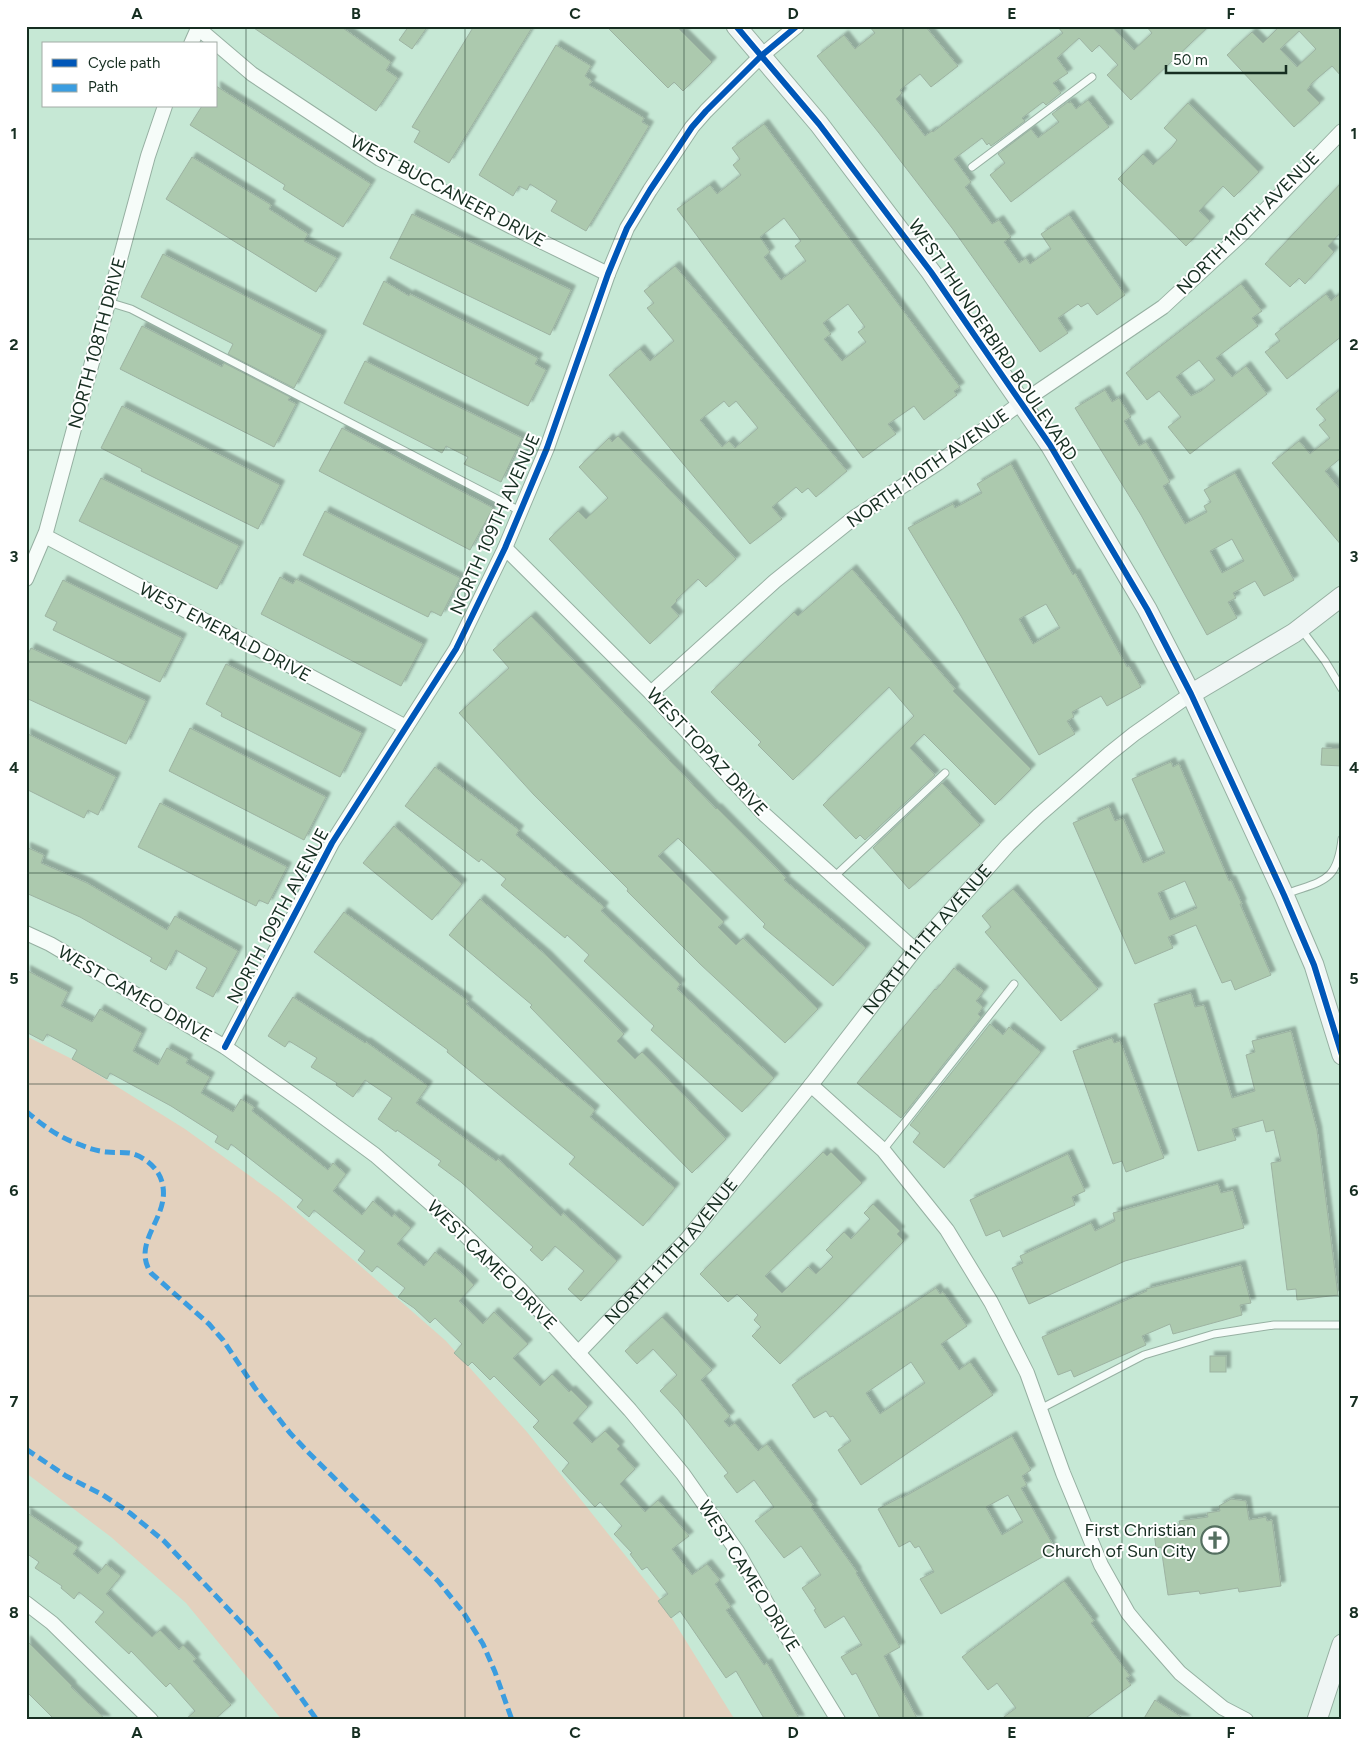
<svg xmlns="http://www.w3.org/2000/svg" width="1368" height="1746" viewBox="0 0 1368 1746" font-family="Figtree,sans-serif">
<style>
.green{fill:#e3d1be}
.building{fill:#acc9ae;stroke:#9db3a2;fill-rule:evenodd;filter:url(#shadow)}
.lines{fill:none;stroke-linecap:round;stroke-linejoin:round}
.lane-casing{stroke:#96b0a2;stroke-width:9}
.street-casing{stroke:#96b0a2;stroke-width:16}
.secondary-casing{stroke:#96b0a2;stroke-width:21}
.lane{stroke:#f6fcf9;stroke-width:7}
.street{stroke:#f6fcf9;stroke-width:14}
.secondary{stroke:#f0f6f5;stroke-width:19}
.quiet{stroke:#3b9de0;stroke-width:5;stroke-dasharray:10 5;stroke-linecap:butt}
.cycleway-casing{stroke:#fff;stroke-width:9}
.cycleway{stroke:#0057b8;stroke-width:6}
.grid{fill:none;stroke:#162e21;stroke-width:1;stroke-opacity:0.55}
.labels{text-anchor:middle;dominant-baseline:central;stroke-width:4;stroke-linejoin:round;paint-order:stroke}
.street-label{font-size:18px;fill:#162e21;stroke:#fff}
.poi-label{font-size:18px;fill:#162e21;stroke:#fff;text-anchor:end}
.neatline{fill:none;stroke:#162e21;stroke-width:2}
.grid-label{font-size:16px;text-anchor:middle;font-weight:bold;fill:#162e21}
</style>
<defs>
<filter id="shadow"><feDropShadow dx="4.5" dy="-4.5" stdDeviation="1" flood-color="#0004"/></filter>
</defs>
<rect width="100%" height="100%" fill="#c6e8d5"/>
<path class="green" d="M26,1036L76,1061L185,1129L279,1197L357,1263L446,1341L527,1432L660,1599L735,1720H282L186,1603L111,1537L26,1473Z"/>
<g class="building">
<path d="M251,26H340L391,62L386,70L398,78L376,111Z"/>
<path d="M409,26H428L412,49L399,40Z"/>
<path d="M474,26H533L449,163L414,142L420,131L412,127Z"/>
<path d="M606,26H676L712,62L683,91L674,82L668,88Z"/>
<path d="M869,26H925L958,66L931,87L920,74L900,90L902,93L896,99L925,136L932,131L933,132L1063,33L1057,26H1111L1134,50L1152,33L1146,26H1209L1131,100L1107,75L1118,65L1099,45L1092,52L1079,38L1057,58L1068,73L1053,83L1061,93L1046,105L1043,102L1022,118L1025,121L991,146L989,143L987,145L982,138L954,159L971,182L965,187L992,224L999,220L1011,237L1004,242L1019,263L1026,258L1030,264L1051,249L1041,234L1069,215L1125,295L1097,315L1088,303L1081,307L1078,304L1058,318L1068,333L1040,352L952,228L879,133L817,56L844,35L855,49L875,33Z"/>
<path d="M1280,26H1342V77L1332,66L1312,83L1307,90L1320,103L1294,127L1227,55L1252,32L1263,43ZM1299,31L1316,49L1297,67L1280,49Z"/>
<path d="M556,45L591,66L585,76L592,81L589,85L644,118L642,122L649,126L586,231L551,211L557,201L530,184L527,190L519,186L513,196L479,175Z"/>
<path d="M216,86L371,184L343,227L283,189L285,185L190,125L202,106H216Z"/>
<path d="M1088,100L1109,127L1011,202L990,175L1005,163L998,154L1031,129L1038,138L1059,122L1052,114L1068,102L1069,103L1071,102L1076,109Z"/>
<path d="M1188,103L1259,172L1234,197L1223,186L1199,211L1210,221L1186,246L1118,179L1143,154L1153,165L1172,147L1177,140L1164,128Z"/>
<path d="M764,124L960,387L954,391L957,395L924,420L914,406L888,424L896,434L863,458L677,209L710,185L717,194L741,175L733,165L740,159L732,148ZM784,218L801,241L795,246L806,261L781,280L764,257L770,252L760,237ZM848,304L865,327L858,332L866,342L842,361L824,339L831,334L823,323Z"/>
<path d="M192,157L271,205L269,209L308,234L304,241L337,258L316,292L166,199Z"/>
<path d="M1342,182V231L1328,246L1334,252L1305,284L1299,278L1290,287L1265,264Z"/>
<path d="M412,214L571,290L550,335L390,258Z"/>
<path d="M163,254L322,335L294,388L228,354L233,344L141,297Z"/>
<path d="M675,266L847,471L816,497L808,488L802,493L796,487L772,507L782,519L750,544L609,375L640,349L650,361L674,341L647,308L654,303L644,291ZM724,401L729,407L736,401L758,428L735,448L729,441L722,447L700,420Z"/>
<path d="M384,281L409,296L410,294L538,358L535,364L546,370L528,406L363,324Z"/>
<path d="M1241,284L1262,311L1252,318L1258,326L1216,358L1232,377L1246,366L1267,394L1190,454L1168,427L1181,417L1159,391L1147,400L1126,373ZM1199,360L1215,380L1201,391L1191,396L1176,377Z"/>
<path d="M1342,292V336L1287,379L1265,352L1280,341L1275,334L1326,294L1331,301Z"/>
<path d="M142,326L222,367L224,363L290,397L288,400L296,404L274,447L120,369Z"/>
<path d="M365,361L522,438L501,482L464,464L468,457L446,446L442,453L344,403Z"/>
<path d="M1342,388V457L1325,471L1342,492V546L1272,463L1299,441L1310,454L1330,438L1319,425L1326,420L1316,409Z"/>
<path d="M1105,390L1112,402L1119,398L1131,417L1124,421L1139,446L1146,442L1158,461L1170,482L1163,486L1185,524L1207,512L1204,506L1211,502L1204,490L1235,473L1294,580L1264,596L1255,581L1233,593L1236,598L1228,602L1237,618L1207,635L1141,515L1075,408ZM1232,539L1244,561L1222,573L1210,551Z"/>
<path d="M122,406L280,485L258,529L141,471L142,469L101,448Z"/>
<path d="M342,428L493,508L470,550L319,471Z"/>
<path d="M618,436L736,559L706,587L698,579L676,600L677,601L671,607L679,616L650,644L549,539L578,511L586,519L608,498L579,467L609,438L612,442Z"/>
<path d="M1011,464L1045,526L1073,575L1075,573L1127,667L1129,666L1141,687L1107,706L1101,696L1072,712L1074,717L1067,721L1075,734L1039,755L961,616L908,528L953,504L955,508L982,493L977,484ZM1046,604L1060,628L1033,644L1019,619Z"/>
<path d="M101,478L239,546L217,589L79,521Z"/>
<path d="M325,511L460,578L441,616L431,611L428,617L303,555Z"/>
<path d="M852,569L955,689L953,691L1031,769L995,805L924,734L910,748L935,775L865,840L860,835L856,839L823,805L914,716L889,687L793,780L758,745L761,742L711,692L794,612L798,616Z"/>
<path d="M280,577L293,584L296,579L423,644L401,686L261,614Z"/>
<path d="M63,580L182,638L160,682L53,630L57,622L45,616Z"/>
<path d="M531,616L716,809L717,808L786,878L784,880L866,948L833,986L763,927L765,924L678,838L658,856L724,922L718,927L736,945L743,938L818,1009L785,1043L700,964L627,891L628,889L534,795L459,713L509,668L493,650Z"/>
<path d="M31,648L146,701L126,744L26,698V658Z"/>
<path d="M226,664L362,733L340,777L221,716L222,713L206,704Z"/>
<path d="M190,728L326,797L304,840L169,771Z"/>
<path d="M26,733L116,777L98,815L88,810L84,818L26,789Z"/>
<path d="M1322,748L1342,749V766L1321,765Z"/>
<path d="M1171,762L1173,767L1179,764L1229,881L1231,880L1242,904H1240L1271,975L1235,990L1231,980L1222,983L1196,925L1168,937L1173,948L1135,964L1073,823L1109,807L1115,821L1123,818L1143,863L1165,853L1132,779ZM1185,881L1197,908L1170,920L1158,893Z"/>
<path d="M435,767L519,830L516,835L604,907L601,911L680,984L677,989L774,1078L742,1112L651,1030L654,1026L584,961L589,955L567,935L565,938L501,885L506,879L481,859L479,862L405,806Z"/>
<path d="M942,783L980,825L909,889L873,848Z"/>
<path d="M160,803L287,867L268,904L259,900L256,906L138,847Z"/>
<path d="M394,826L462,884L432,920L363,863Z"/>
<path d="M26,847L44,855L41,863L87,883L167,930L175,916L238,951L213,997L196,988L207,968L176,950L166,970L150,961L152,958L80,917L26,893Z"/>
<path d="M1013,889L1098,989L1061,1021L985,932L991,927L982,916Z"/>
<path d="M480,899L547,956L624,1034L617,1041L635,1059L642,1052L726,1139L692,1173L530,1007L532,1005L449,935Z"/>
<path d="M344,912L468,1001L466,1004L595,1110L590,1117L675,1188L643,1226L569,1164L575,1157L447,1052L448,1050L314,952Z"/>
<path d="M954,968L984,991L976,1001L983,1007L978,1014L981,1017L901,1118L857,1083L935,989L936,990Z"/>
<path d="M26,970L68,992L61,1006L92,1022L100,1009L142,1033L133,1051L158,1065L167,1048L188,1059L186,1063L210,1077L201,1093L233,1112L241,1099L254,1107L252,1111L328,1170L333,1163L346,1174L333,1191L362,1215L373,1201L392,1217L394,1214L411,1228L397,1244L424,1266L435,1252L457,1269L474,1285L459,1301L483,1324L494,1312L528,1344L513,1358L540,1386L552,1374L569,1392L571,1390L588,1407L573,1423L592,1443L605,1431L620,1446L617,1449L635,1469L620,1484L645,1512L658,1500L689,1536L672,1549L692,1575L707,1564L720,1580L715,1584L731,1607L726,1610L764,1665L767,1663L800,1720H765L736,1671L726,1678L680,1611L671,1618L658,1601L668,1594L647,1567L642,1570L630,1554L632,1553L614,1534L622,1526L600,1502L595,1507L562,1471L569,1463L533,1427L539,1421L494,1376L490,1380L472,1362L468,1366L454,1353L462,1344L435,1318L430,1323L414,1308L398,1297L405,1288L377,1266L372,1272L358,1260L365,1251L314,1210L309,1217L297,1207L303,1200L231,1144L228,1150L215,1142L218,1136L171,1106L110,1073L107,1079L72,1059L77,1050L47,1034L43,1041L26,1032Z"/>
<path d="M1191,993L1195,1007L1204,1005L1232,1098L1255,1091L1246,1055L1255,1052L1252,1041L1291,1031L1317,1130L1338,1295L1297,1300L1296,1289L1287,1290L1271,1163L1281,1161L1274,1130L1266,1132L1263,1120L1232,1129L1236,1140L1198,1151L1154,1004Z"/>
<path d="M293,997L365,1043L366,1042L428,1086L416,1103L496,1161L498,1159L561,1216L563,1213L617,1261L581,1301L568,1289L584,1271L555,1246L542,1261L530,1250L533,1247L461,1182L438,1165L441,1161L397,1130L396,1132L378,1119L392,1098L365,1080L353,1097L336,1085L337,1083L311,1067L317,1058L289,1041L285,1047L268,1036Z"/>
<path d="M990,1024L1003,1035L1009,1027L1041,1052L944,1168L913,1142L920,1133L910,1125Z"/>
<path d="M1112,1038L1114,1043L1120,1041L1164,1158L1126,1172L1122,1161L1113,1164L1073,1051Z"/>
<path d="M823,1152L827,1156L831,1152L862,1183L765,1276L782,1293L808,1267L816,1274L833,1257L826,1250L844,1232L851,1239L870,1219L864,1213L873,1204L900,1231L897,1234L904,1241L836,1310L780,1364L752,1336L761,1327L754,1320L758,1315L737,1294L728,1302L700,1274Z"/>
<path d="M1068,1154L1085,1191L1072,1197L1075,1205L1003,1237L1000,1230L986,1236L970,1200Z"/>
<path d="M1218,1184L1221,1193L1233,1190L1244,1228L1125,1261L1029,1304L1012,1268L1023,1263L1020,1256L1091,1223L1095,1231L1115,1221L1113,1213Z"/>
<path d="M1241,1265L1251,1303L1240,1305L1242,1315L1173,1334L1170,1324L1142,1336L1146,1345L1074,1377L1071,1370L1058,1375L1042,1337L1147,1291L1146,1289Z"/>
<path d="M936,1288L940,1294L943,1292L967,1326L941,1344L959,1370L970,1362L993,1395L861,1485L838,1450L851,1441L833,1416L830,1417L826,1411L814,1418L792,1385ZM911,1362L925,1383L880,1414L866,1393Z"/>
<path d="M662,1317L712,1370L701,1380L730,1416L724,1421L729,1427L735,1423L758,1451L767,1444L813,1505L811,1507L857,1572L856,1573L900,1647L884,1656L918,1720H881L856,1673L852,1675L841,1657L862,1645L844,1616L825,1628L814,1610L816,1609L802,1588L821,1575L801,1546L784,1558L755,1521L774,1507L754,1480L737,1493L724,1476L728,1473L678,1410L660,1391L677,1375L653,1349L637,1364L625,1351Z"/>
<rect x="1210" y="1356" width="16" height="16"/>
<path d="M1012,1436L1031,1470L1022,1476L1027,1485L1021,1488L1052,1543L1049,1544L1053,1551L941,1614L920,1579L934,1572L919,1546L915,1548L910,1541L899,1547L878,1509L901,1497L902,1498ZM1008,1495L1023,1522L1002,1535L986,1507Z"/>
<path d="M1231,1499L1246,1501L1249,1520L1266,1517L1267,1521L1272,1520L1281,1586L1239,1592L1238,1588L1200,1594L1199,1591L1168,1595L1161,1547L1156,1548L1154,1532L1181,1528L1179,1521L1208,1517L1207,1513L1220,1511L1219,1506Z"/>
<path d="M26,1512L78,1547L73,1554L98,1574L106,1564L121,1576L106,1594L152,1637L160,1630L179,1650L183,1645L196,1659L193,1661L231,1705L214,1720H185L195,1711L170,1683L166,1687L131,1651L129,1654L95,1622L104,1612L79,1592L74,1599L61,1588L62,1586L35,1568L39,1562L26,1553Z"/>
<path d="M1064,1581L1094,1621L1091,1623L1130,1676L1126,1678L1131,1685L1083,1720H1000L1016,1708L997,1683L988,1690L962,1657Z"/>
<path d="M26,1640L72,1686L71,1687L106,1720H55L26,1691Z"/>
<path d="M1155,1700L1186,1720H1143Z"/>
</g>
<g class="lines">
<g class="lane-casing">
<g id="lane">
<path d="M972,167L1092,77"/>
<path d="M108,302L131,309L520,511"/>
<path d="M1301,629L1325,661L1342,689"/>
<path d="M834,877L945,773"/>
<path d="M1286,894C1323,880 1337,883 1342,839"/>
<path d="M883,1150L1014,984"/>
<path d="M1040,1409L1144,1355L1214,1334L1274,1325H1342"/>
</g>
</g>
<g class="street-casing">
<g id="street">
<path d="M198,28L252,74L380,159L518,230L608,274"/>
<path d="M191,44L199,26"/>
<path d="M45,536L406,727"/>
<path d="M505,548L651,693L765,815L915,950"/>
<path d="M26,579L46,532L148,156L165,106"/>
<path d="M651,693L775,581L855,517L938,463L1021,403L1163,307L1243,233L1342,131"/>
<path d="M26,933L50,944L225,1047L303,1102L375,1155L453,1223L520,1289L630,1410L683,1474L737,1551L770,1609L838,1720"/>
<path d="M225,1047L332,843L456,649L505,548L547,448L608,274L627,228L650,190L692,127L706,111L761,56L797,26"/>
<path d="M811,1085L883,1150L947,1230L991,1302L1027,1373L1063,1473L1101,1565L1128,1613L1137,1624L1180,1673L1223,1708L1246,1720"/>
<path id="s1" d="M578,1353L688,1238L811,1085L915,950L1008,845L1038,816L1109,754L1134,734L1191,694"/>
<path d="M26,1603L52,1623L151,1720"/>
</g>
</g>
<g class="secondary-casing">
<g id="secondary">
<path d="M736,26L819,124L931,272L1050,445L1124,570L1147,609L1191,694L1284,895L1314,965L1342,1055"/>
<path d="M1191,694L1294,633L1342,596"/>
<path d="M1317,1720L1342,1644"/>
</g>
</g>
<use href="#lane" class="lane"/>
<use href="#street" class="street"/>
<use href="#secondary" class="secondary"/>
<g class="quiet">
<path d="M26,1111C43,1126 60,1138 81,1145C90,1149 98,1151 107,1152C115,1153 123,1152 130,1153C146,1157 161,1170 163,1187C168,1219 131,1243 151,1273L209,1324L223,1340L255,1388L290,1433L307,1451L438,1581L463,1612L483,1644L495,1672L512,1720"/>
<path d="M26,1449L66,1476L103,1495L130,1513L164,1541L250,1632L274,1660L317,1720"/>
</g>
<g class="cycleway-casing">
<g id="cycleway">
<path d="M736,26L819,124L931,272L1050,445L1124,570L1147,609L1191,694L1284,895L1314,965L1342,1055"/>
<path d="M225,1047L332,843L456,649L505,548L547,448L608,274L627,228L650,190L692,127L706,111L761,56L797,26"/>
</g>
</g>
<use href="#cycleway" class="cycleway"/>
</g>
<path class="grid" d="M246,26V1720M465,26V1720M684,26V1720M903,26V1720M1122,26V1720M26,239H1342M26,450H1342M26,662H1342M26,873H1342M26,1084H1342M26,1296H1342M26,1507H1342"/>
<defs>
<g id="church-ring" transform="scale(1.4375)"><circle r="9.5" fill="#fff" stroke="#546f60" stroke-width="1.5"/><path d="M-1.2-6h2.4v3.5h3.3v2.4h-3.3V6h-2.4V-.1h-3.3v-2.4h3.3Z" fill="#546f60"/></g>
</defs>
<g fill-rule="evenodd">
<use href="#church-ring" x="1215" y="1540"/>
</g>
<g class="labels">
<g class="street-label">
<text transform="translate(448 191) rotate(28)">WEST BUCCANEER DRIVE</text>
<text transform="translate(1248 223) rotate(-45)">NORTH 110TH AVENUE</text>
<text transform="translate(993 340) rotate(56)">WEST THUNDERBIRD BOULEVARD</text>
<text transform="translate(97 343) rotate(-75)">NORTH 108TH DRIVE</text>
<text transform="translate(928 468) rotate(-35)">NORTH 110TH AVENUE</text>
<text transform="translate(495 524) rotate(-66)">NORTH 109TH AVENUE</text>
<text transform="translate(225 632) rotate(28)">WEST EMERALD DRIVE</text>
<text transform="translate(707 752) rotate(47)">WEST TOPAZ DRIVE</text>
<text transform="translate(278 916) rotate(-62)">NORTH 109TH AVENUE</text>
<text stroke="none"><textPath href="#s1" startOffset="542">NORTH 111TH AVENUE</textPath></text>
<text transform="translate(135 994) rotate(30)">WEST CAMEO DRIVE</text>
<text stroke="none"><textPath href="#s1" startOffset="138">NORTH 111TH AVENUE</textPath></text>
<text transform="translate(492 1265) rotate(45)">WEST CAMEO DRIVE</text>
<text transform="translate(749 1576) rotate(58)">WEST CAMEO DRIVE</text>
</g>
<g class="poi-label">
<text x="1196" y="1530">First Christian<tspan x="1196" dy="21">Church of Sun City</tspan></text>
</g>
</g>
<rect width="1368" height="1746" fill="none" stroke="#ffffff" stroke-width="55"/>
<rect x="42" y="42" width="175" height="65" fill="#ffffff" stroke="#a2aba6"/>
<rect x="52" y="59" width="25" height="8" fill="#0057b8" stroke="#a2aba6"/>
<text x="88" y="68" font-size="15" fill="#162e21">Cycle path</text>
<rect x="52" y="84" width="25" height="8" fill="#3b9de0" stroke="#a2aba6"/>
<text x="88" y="92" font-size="15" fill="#162e21">Path</text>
<path d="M1166 65v8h120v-8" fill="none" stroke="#162e21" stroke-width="2.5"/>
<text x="1173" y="65" font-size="15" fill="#162e21" stroke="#ffffff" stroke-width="4" paint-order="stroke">50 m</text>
<rect x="28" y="28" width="1312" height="1690" class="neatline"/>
<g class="grid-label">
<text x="137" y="19">A</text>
<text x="356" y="19">B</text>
<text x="575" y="19">C</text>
<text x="793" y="19">D</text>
<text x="1012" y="19">E</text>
<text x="1231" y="19">F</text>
<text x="14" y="139">1</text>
<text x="1354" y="139">1</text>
<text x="14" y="350">2</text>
<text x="1354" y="350">2</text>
<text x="14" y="562">3</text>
<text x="1354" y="562">3</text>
<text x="14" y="773">4</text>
<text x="1354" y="773">4</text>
<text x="14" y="984">5</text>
<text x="1354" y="984">5</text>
<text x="14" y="1196">6</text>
<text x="1354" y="1196">6</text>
<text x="14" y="1407">7</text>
<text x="1354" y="1407">7</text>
<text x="14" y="1618">8</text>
<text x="1354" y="1618">8</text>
<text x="137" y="1738">A</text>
<text x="356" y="1738">B</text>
<text x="575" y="1738">C</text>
<text x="793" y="1738">D</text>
<text x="1012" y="1738">E</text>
<text x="1231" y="1738">F</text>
</g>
</svg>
